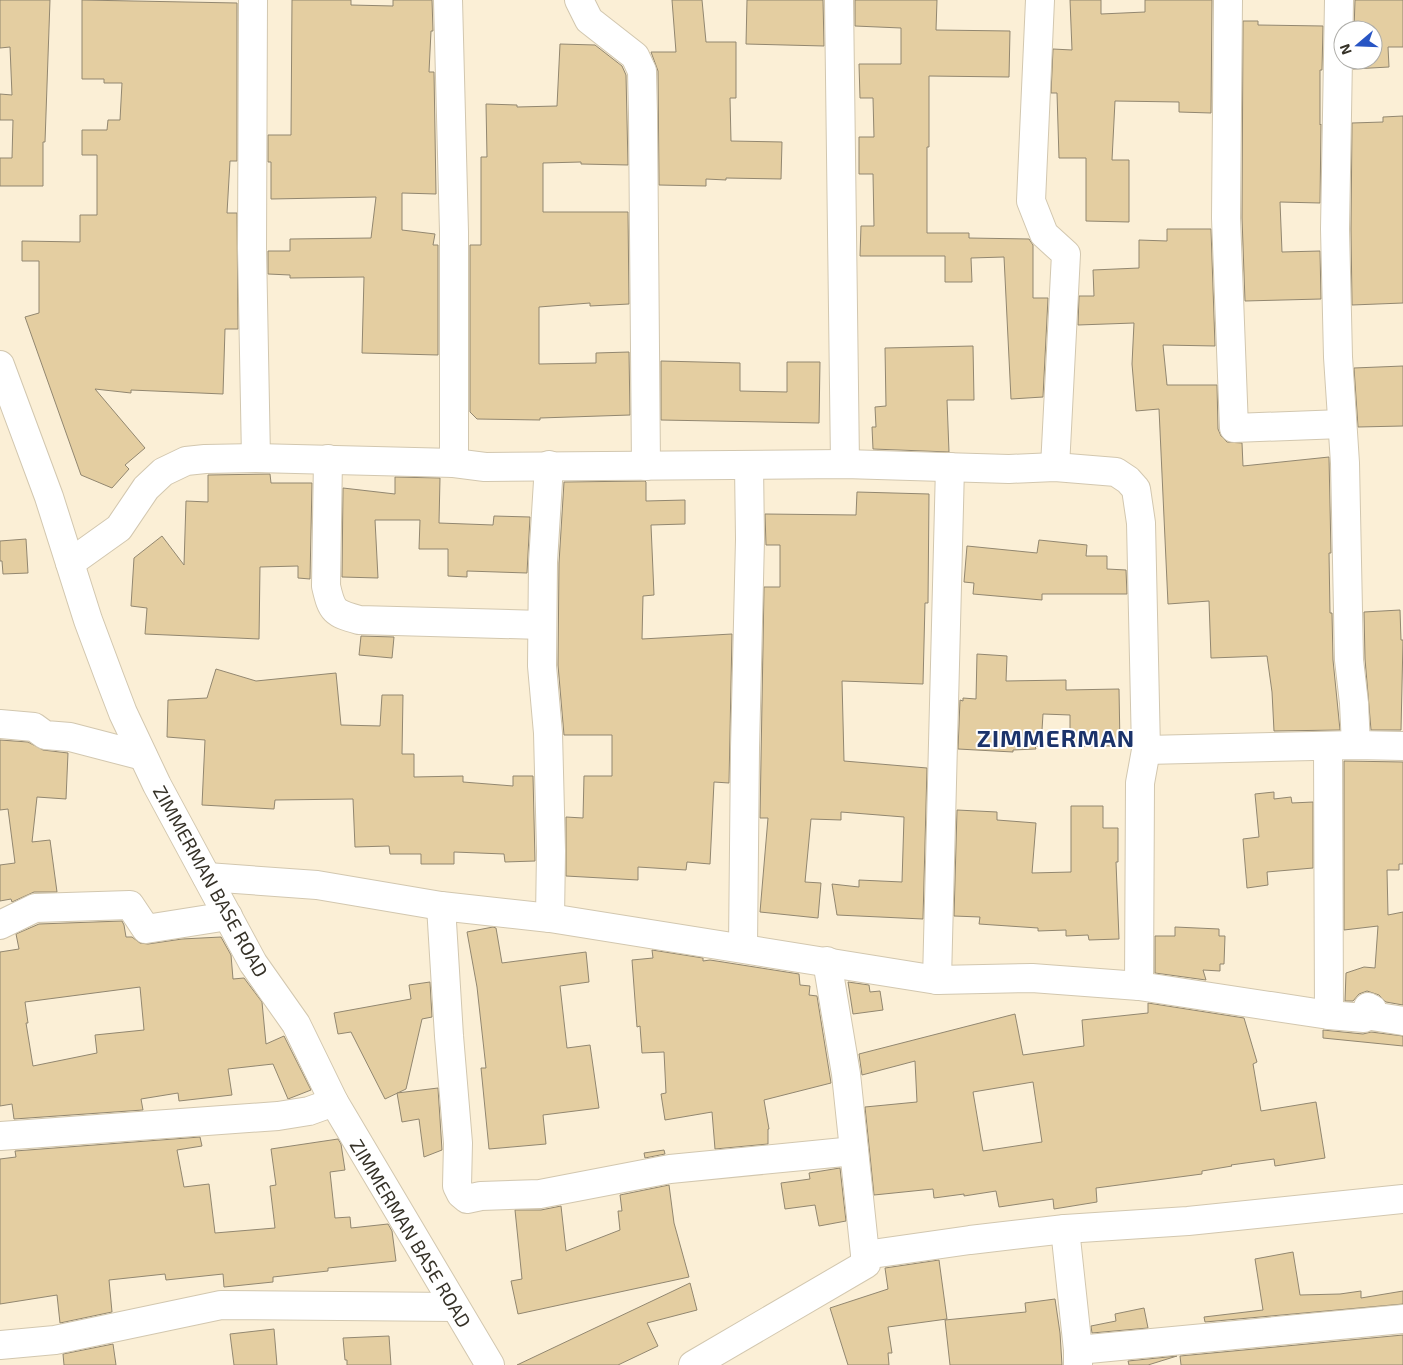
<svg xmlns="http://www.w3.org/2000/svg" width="1403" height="1365" viewBox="0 0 1403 1365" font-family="'Exo 2',sans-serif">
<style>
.building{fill:#e4cea1;stroke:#928770;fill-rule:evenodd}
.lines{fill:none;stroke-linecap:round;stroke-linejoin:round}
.minor-casing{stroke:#d2c7af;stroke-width:30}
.minor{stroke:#fff;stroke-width:28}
.labels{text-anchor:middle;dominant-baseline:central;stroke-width:4;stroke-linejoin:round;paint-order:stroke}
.street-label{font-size:19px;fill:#353127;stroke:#fff}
.district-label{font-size:24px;font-weight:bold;letter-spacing:1px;fill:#1b336a;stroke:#fff}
</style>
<rect width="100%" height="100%" fill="#fbefd6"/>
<g class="building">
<path d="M0,0H50L45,142H43V186H0V158H12L13,120H0V94L12,95L10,47L0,48Z"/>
<path d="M82,0L237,3V161H230L227,213H237L238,329H225L223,394L131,390V393L95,389L145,448L125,465L129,469L112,488L81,475L25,317L39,313V261H22V241L80,242V215H97V155H82V130H107L108,120H120L122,83H104V79H82Z"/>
<path d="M292,0H351V5L393,6V0H432L433,31H431L429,72H434L436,194L402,193V230L435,234L433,245H438V355L362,353L364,277L290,278V275L268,274V251H290V239L371,238L376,197L271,199V162H268V135H291Z"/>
<path d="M672,0H702L706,42H736V98H730L731,141L782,142L781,179L726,178V180L706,179V186L659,185L658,71L651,52H676Z"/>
<path d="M747,0H823L824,46L746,44Z"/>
<path d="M855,0H937L936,30L1010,31L1009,77L929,76V147H927V233H969V238L1029,239L1033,245V298H1048L1043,397L1011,399L1004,257L971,258L972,282H945V256H860L861,226H874L873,174H859V137H874L873,98H860L859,64H901V28L855,26Z"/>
<path d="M1070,0H1101V14L1145,12V0H1212L1211,113L1179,112V102L1115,101L1112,160H1129V222L1086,221V158H1059L1057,93H1051L1053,49L1072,50Z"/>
<path d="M1355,0H1403V47H1388L1389,67L1353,69L1354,60H1373V30H1354Z"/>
<path d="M1243,21H1258V25L1323,26L1322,70H1320V125L1321,124L1320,203L1280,202L1282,252L1320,251L1321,299L1245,301L1242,218Z"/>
<path d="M560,44L595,45L622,66L626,75L628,165L581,164V162L543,163V212H628L629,304L590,306V303L539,307V364L596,363V353L629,352L630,415L540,418V420L477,419L470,412V245H481V157H487L486,104L517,105V107L557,106Z"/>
<path d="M1403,116V303L1352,305L1351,229L1352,123L1383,122V117Z"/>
<path d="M1167,229H1211L1215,346L1163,345L1167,385H1217L1218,429L1221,436L1227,442L1242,443L1243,466L1329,457L1331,553H1329L1330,613H1332L1333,660L1340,730L1274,731L1272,692L1267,656L1211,658L1209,601L1168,604L1159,409L1136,411L1132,364L1134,323L1078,325L1079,296H1094L1093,270L1139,268V240L1167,241Z"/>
<path d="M973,346L974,400H947L949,452L873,449L872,427H876L875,407L886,406L885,348Z"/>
<path d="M661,361L740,363V391L787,392V362H820L819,423L661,420Z"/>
<path d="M1403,366V426L1358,427L1354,368Z"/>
<path d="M270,474L271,483H312L310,579L298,578V566L260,567L259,639L145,634L147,608L131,606L134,558L162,536L184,565L186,501L208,502V475Z"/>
<path d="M395,477L440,478L439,523L493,525L494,516L530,517L527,573L467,571V577L448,576V549H419L420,520H375L378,578L342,577L343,488L395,494Z"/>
<path d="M645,481L646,482V501L685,500V524L651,525L654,595L643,596L642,639L732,634L729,783L714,782L710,864L687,862L686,870L638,867V880L566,876V817L583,818L584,776H612V735H564L558,665L559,563L564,482Z"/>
<path d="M857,492L929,494L928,603H925L923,684L842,681L844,761L927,768L923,919L837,915L832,884L859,887V880L902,882L904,817L841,812V820L811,819L805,882L821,883L818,918L760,912L768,818H760L764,587H780V545H766L765,514L856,515Z"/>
<path d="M26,539L28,573L3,574L2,561H0V541Z"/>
<path d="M1039,540L1087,545L1086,556H1107V569L1126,570L1127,594H1042V600L973,594L974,583L964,582L967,546L1037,553Z"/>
<path d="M1400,610L1401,640H1403L1401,730H1371L1365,659L1364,612Z"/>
<path d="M361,636L394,637L392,658L359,655Z"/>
<path d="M977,654L1007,656L1006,681L1066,680V690L1119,689L1120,746H1070V715L1043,714L1041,746H1035L1036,749L1013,750V752L958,749L960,700L963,701V698L976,699Z"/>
<path d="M216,669L256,681L336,673L341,725L380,726L382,695H403L402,754H414V777L463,776V782L513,786V776H533L535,861L505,862L504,854L454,852V864H421V854H390L389,846L355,847L353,799L275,800L274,809L202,805L205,740L167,737L168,700L207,698Z"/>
<path d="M0,740L28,742L43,750L68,753L66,799L37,797L32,842L50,840L57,892H34L12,902L11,899L0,901V865L15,863L8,809L0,810Z"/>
<path d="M1344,761L1403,762V864H1399V870H1387L1388,915L1403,912V1005L1386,1002L1379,995L1367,991L1359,994L1353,1001H1345L1346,973L1364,967L1375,968L1378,926L1344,930Z"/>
<path d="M1274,792V799L1291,797L1292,803L1313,802V868L1267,872L1268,885L1247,888L1243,839L1259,837L1255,794Z"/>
<path d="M1071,806H1103V828H1118V862H1116L1119,939L1089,940L1088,935L1066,936V930L1038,931V928L979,924L980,917L954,916L957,810L997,812V820L1036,823L1032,873L1071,872Z"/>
<path d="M122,921L124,925L126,937H132L140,943L148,944L182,939L221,937L231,955L233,979L244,978L262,1002L266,1044L284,1036L311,1090L288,1099L273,1064L228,1069L232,1095L179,1101L178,1093L141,1099L143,1110L14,1119L12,1104L0,1106V952L19,949L16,934L39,924ZM140,987L144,1030L95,1035L97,1053L33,1066L26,1023H28L25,1002Z"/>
<path d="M493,927L496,928L502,963L586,952L589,982L560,986L567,1048L590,1045L599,1108L543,1115L546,1144L489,1149L481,1068H486L477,987L467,932Z"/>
<path d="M1175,927L1219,929V936H1225L1224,964H1220V971L1203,970L1206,980L1155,973V936H1175Z"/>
<path d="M652,950L703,958V961L710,960L799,974L800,985L810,986L809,995L817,996L831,1083L764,1100L769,1129H768V1144L715,1149L712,1112L665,1120L661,1094L666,1093L664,1052L642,1053L640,1026L637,1027L632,960L653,958Z"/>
<path d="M430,982L432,1017L422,1019L406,1089L385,1099L351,1032L338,1034L334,1013L411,999L409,985Z"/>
<path d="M848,982L869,985L870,992L880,991L883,1010L853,1014Z"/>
<path d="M1148,1003L1244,1018L1257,1062L1253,1064L1261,1111L1316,1102L1325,1158L1275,1166L1274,1159L1231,1165L1232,1166L1202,1171V1174L1096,1188L1097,1202L1054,1209L1053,1199L999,1207L996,1191L964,1196V1194L934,1198L933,1189L874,1195L865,1107L917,1102L915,1061L862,1075L859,1054L1015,1014L1023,1055L1084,1046L1082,1020L1148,1013ZM1033,1082L1042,1142L983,1151L973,1092Z"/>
<path d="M1323,1030L1363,1034L1371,1032L1403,1036V1046L1323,1038Z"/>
<path d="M438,1088L442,1150L424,1157L419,1119L402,1122L397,1093Z"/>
<path d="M200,1137L202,1146L177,1150L184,1187L209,1184L215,1233L275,1228L270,1186L276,1185L271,1149L338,1139L341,1144L345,1170L330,1172L335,1218L350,1217L351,1228L388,1224L392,1231L396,1261L328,1268V1271L273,1277V1282L224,1287L223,1274L166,1280L165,1274L109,1280L112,1312L60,1323L57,1295L0,1304V1159L16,1157L15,1151Z"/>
<path d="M664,1150L665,1154L645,1158L644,1153Z"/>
<path d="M840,1168L846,1221L819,1226L815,1205L785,1209L781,1183L810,1179L809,1173Z"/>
<path d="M669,1185L674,1223L689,1277L518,1314L511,1281L522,1279L515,1210H541L561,1206L566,1251L620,1230L618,1211H622L620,1195Z"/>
<path d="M1293,1252L1300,1295L1340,1294L1361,1291V1298L1403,1291V1304L1205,1322L1204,1317L1263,1310L1255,1259Z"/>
<path d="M939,1260L947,1319L888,1327L892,1353H888L889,1365H848L830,1308L888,1289L885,1268Z"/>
<path d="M690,1283L697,1310L647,1323L658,1346L618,1365H517Z"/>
<path d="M1055,1299L1060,1333L1062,1365H950L945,1320L1026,1312L1025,1303Z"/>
<path d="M1144,1308L1148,1328L1092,1333L1091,1326L1116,1321L1115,1314Z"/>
<path d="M274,1329L277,1365H234L230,1334Z"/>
<path d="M1403,1335V1365H1181L1180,1356Z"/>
<path d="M389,1336L391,1365H347V1360H345L343,1338Z"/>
<path d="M113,1344L116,1365H64L63,1354Z"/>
<path d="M1177,1356L1148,1365H1129L1128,1361Z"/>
</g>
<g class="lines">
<g class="minor-casing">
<g id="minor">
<path d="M253,0L252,248L256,458"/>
<path d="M579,0L589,20L635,56L642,71L643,114L646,466"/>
<path d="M839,0L845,464"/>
<path d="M1040,0L1031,201L1044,234L1066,254L1055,467"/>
<path d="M1228,0L1226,218L1234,428L1342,424"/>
<path d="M1339,0L1335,229L1338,357L1345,463L1349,660L1354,703L1356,745"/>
<path d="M0,365L49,497L88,620L110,679L123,713L157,785L253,963L296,1024L334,1102L490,1365"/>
<path d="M328,459L326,586C332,612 334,613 359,620L542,625"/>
<path d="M454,463L485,467L845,464L1009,469L1055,467L1116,472L1128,480L1136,489L1141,523L1146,750L1140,783L1139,986"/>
<path d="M549,465L543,562L542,666L548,733L551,851L550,918"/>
<path d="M70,563L119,528L146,488L163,472L186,461L205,459L256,458L454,463V232L448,0"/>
<path d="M0,724L34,727L45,735L70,737L143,756"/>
<path d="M1328,746L1329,1015"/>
<path d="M1146,750L1356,745L1403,746"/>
<path d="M207,877L317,885L441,906L550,918L937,980L1032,978L1139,986L1329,1015L1364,1018L1368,1007L1372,1009V1016L1403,1021"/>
<path d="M441,906L449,1036L458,1143L457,1186L461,1194L467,1199L481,1196L540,1194L670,1169L854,1151"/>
<path d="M0,925L35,908L130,905L146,929L228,916"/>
<path d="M743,948L745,748L750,539L749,465"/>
<path d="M937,980L950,467"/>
<path d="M0,1136L278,1116L309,1111L334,1102"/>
<path d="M1065,1229L1078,1350V1365"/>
<path d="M865,1255L970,1240L1065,1229L1188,1221L1403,1199"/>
<path d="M0,1345L55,1340L221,1305L455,1307"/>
<path d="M1078,1350L1403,1319"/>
<path d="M693,1365L866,1264L846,1074L827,961"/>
</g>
</g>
<use href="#minor" class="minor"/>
</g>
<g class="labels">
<g class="street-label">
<text transform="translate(211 881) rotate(61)">ZIMMERMAN BASE ROAD</text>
<text transform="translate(411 1233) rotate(59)">ZIMMERMAN BASE ROAD</text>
</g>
<g class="district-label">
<text x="1056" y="737">ZIMMERMAN</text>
</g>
</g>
<g transform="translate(1358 45) rotate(251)"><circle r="24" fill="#ffffff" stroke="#aeada9"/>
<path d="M0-4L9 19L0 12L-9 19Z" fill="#2855c4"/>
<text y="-8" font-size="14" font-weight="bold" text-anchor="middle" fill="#353127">N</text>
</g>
</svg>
